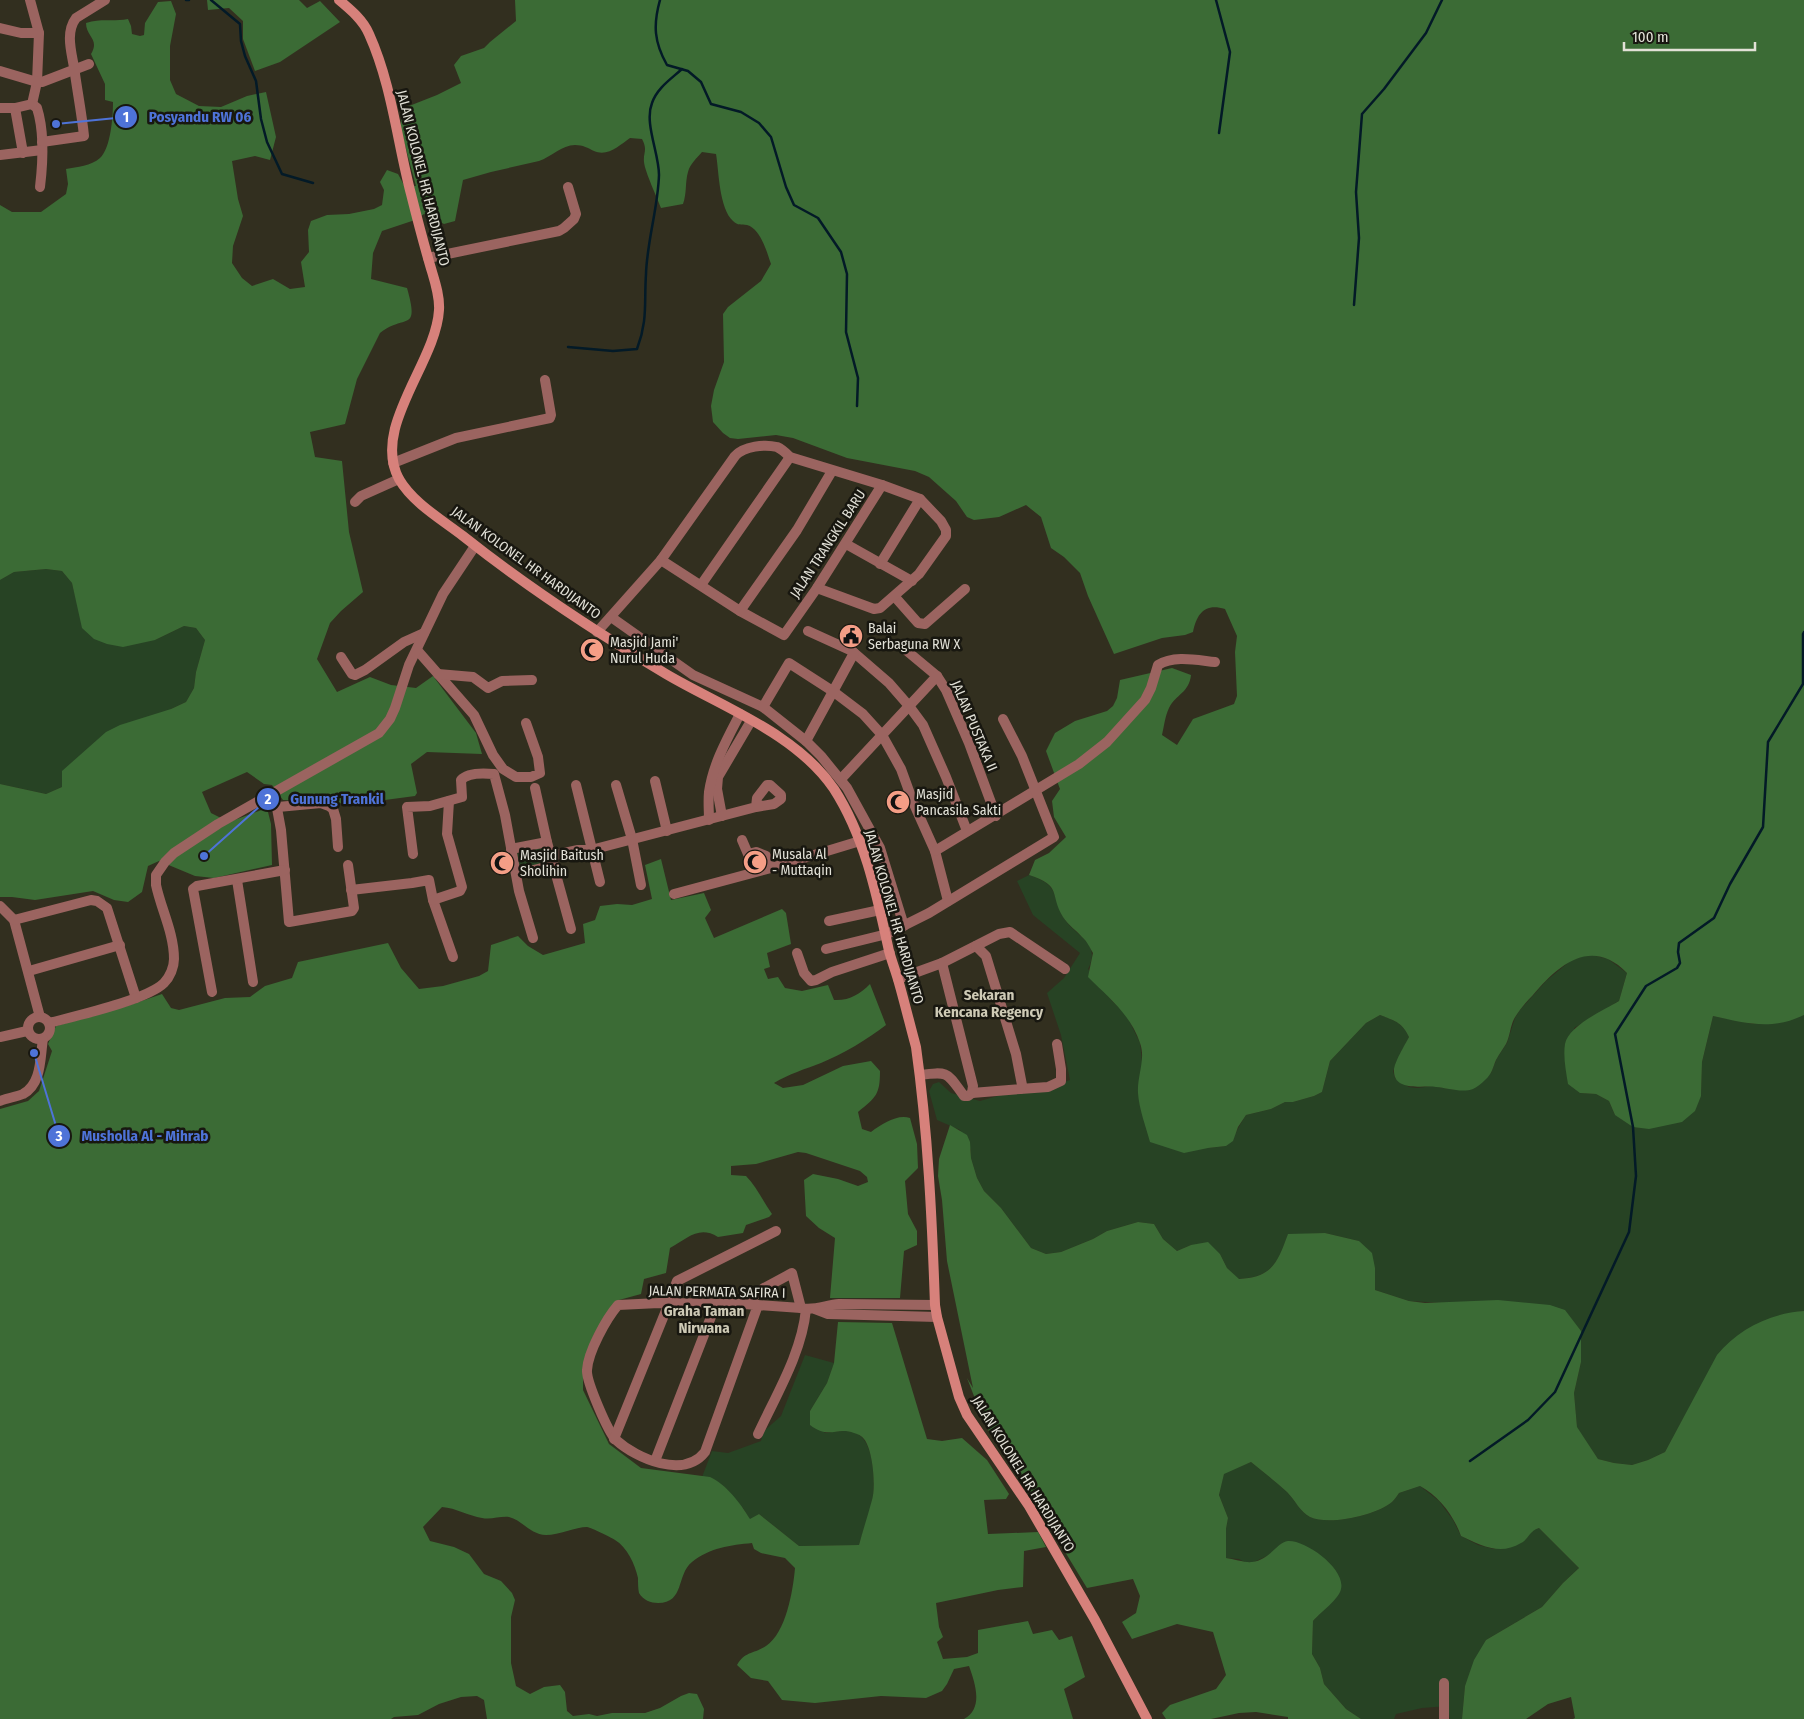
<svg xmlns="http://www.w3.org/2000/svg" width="1804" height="1719" viewBox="0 0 1804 1719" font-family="'Fira Sans Condensed',sans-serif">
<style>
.green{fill:#274324}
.forest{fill:#3b6b35}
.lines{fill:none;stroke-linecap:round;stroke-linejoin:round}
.stream{stroke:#031a27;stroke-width:2.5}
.street{stroke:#9b6460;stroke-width:10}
.secondary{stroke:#d7817b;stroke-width:10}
.labels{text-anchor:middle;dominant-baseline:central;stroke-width:5;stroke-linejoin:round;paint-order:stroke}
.street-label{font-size:14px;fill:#e2e1d7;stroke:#181710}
.poi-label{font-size:14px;fill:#e2e1d7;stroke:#181710;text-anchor:start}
.neighbourhood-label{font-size:15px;font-weight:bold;fill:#cecab6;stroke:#181710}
.leader{fill:none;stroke:#4e73d8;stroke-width:2}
.callout-dot{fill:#4e73d8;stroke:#181710;stroke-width:2}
.mark-label{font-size:15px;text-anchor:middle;font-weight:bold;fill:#fff}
.callout-label{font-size:15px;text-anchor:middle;font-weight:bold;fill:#4e73d8;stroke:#181710;stroke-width:5;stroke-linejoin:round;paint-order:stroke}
</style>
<rect width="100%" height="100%" fill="#322f1f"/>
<g class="green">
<path d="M46,569L62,571L72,583L76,599L155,640L184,626L196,628L205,640L196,672L194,688L186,702L171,709L62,787L46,794L0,784V580L14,572Z"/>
<path d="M545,847L549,862L520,869L516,854Z"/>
<path d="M1029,875C1060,885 1051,894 1064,918C1075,937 1102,941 1088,969L1112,1001L1124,1012L1128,1018L1140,1043L1142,1062L1208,1148L1226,1146C1236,1135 1238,1127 1246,1115L1271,1109L1285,1102H1293L1314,1096L1322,1092L1330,1061L1366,1023L1380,1015C1395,1021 1402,1022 1409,1037L1393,1071L1395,1078L1409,1087L1417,1088L1433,1086L1449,1089L1466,1090L1491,1073L1497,1058L1507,1043L1515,1018L1519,1011L1546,981L1570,961L1585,955H1593L1608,959L1627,973L1619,1001L1574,1028L1580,1093L1596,1094L1609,1101L1615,1115L1701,1096L1702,1062L1713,1016L1753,1024L1804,1015V1311L1795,1312L1710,1370L1665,1452L1648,1460L1632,1465L1614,1463L1598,1459L1577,1428L1574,1393L1581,1362V1331L1445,1303L1409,1301L1375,1290V1268L1359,1241L1325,1233L1288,1235C1277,1264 1272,1277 1238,1279L1227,1268L1220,1254L1191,1245L1177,1251L1163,1239L1154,1224L1138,1222L1107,1231L1093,1239L1061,1252L1046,1254L1031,1248L1001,1208L984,1191L977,1178L971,1158V1150L960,1130L937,1120L929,1091L933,1084L939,1082L951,1093L980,1101L1025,1088H1047L1070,1080L1061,1035L1047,993L1064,978L1080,953L1033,915L1017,881Z"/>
<path d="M805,1355L834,1363L827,1383L810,1411L825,1433C834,1432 846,1429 856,1433C874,1441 875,1479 873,1497C871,1510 863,1531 859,1545L799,1546L759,1514L750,1520L743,1508L702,1477L712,1451L728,1453L761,1441L764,1431L781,1416Z"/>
<path d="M1251,1462C1263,1472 1275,1481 1287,1492C1295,1500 1300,1512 1310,1517C1329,1526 1377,1515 1392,1502C1395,1499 1397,1496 1399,1493L1420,1486L1439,1501L1453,1520L1461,1536L1478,1545L1494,1549L1526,1539L1531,1531L1539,1528L1579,1568L1563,1583L1542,1607L1486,1640L1465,1686L1462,1719H1450L1448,1706L1422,1708L1396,1714L1394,1719H1361L1346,1709L1324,1684L1320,1668L1312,1654L1313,1621L1330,1603L1281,1544L1269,1555L1254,1562L1246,1563L1239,1559L1226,1558V1529L1228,1518L1219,1495L1224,1473Z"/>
</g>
<g class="forest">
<path d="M207,0H299L307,8L320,1L340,22L280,62L255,71L243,39V21L229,8L208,10Z"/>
<path d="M515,0H1804V1015C1771,1031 1746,1023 1713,1016L1702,1062L1701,1096L1695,1111L1682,1122L1649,1129L1633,1127L1615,1115L1609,1101L1596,1094L1580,1093L1568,1084C1566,1071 1563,1057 1565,1044C1568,1026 1604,1010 1619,1001L1627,973C1592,937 1559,964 1533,995C1526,1002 1519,1010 1514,1019C1510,1027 1510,1036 1506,1044C1503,1049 1499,1054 1496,1060C1493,1067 1492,1074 1485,1080C1482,1083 1477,1087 1473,1089C1462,1093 1447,1088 1436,1087C1424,1085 1395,1092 1394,1072C1393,1064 1405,1045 1409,1037C1402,1022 1395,1021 1380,1015L1366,1023L1330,1061L1322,1092L1314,1096L1293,1102H1285L1271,1109L1246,1115L1238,1127L1233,1141L1226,1146L1208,1148L1184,1153L1150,1142C1146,1127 1139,1109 1138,1093C1137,1076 1146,1059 1140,1043C1131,1015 1108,997 1088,977L1093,953C1090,948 1087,941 1082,937C1076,930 1068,925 1063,917C1049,894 1063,886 1029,875L1035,860L1049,853L1066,837L1054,817L1052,801L1060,789L1046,751L1055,733L1075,721L1107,711L1113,706L1117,698L1120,680L1172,668L1191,675C1189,693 1176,694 1169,708C1165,716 1164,727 1162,735L1177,745L1193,719L1234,704L1237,696L1235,652L1237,636L1225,609C1205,603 1197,613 1193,632L1185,635L1162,638L1114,654L1088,596L1080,573L1064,557L1051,548L1041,517L1026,505L999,517L974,520L967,517L956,501L929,477L915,471L847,458L793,438L776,435L738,439L730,438L723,433L713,422L711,406L714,390L724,362L723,314L728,307L761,281L771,264C767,253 761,229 747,225C741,224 738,226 733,221C719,208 719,172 716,154L702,152C697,158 690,164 688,172C685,182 687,193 683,204L661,208C657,197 645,172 644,162C643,153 648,150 642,139L630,138C620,145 608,157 594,151C588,148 583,145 575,145C562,145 551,157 539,161L491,172L463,180L455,221L444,224L424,214L415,220L382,231L373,253L371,279L407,288C420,334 404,313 380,333L357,379L345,424L310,432L315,457L342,461L349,532L363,592L341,611L330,623L317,659L337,692L370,677L391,685L416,688L433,676L476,733L482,754L427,752L411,764L417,793L415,796L355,804L283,800L272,785L264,784L247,772L202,792L211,813L229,822L267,808L271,824L272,865L214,878L195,876L159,861L148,866L142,892L128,902L114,900L93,891L35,900L12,897H0V784L46,794L62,787V771L106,732L120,725L171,709L186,702L194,688L196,672L205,640L196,628L184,626L155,640L123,647L107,644L94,639L82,628L72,583L62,571L46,569L14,572L0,580V205L12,212H41L66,194L68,184L66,169C77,167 91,166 100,158C111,148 113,116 113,102L105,100V84L91,54C100,39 86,37 86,23C101,18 112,22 128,19L131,26L132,34L140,36L144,35L145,23L158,2L171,1L176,14L170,46V80L176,94L199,106L221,107L247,96L266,92L276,137L270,160L255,156L232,161L238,199L243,216L233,246L232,263L242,278L252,286L273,279L290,289L305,287L301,262L309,252L308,230L311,221L327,215L349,214L374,209L382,205L384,190L380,182L387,170L398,174L404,185L416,186L400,127L404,108L437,95L461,83L454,65L461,56L484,48L490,42L516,21Z"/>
<path d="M661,859L671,900L704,893L711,910L705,918L714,938L782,909L786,913L791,944L767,953L770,967L764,969L768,979L778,977L785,988L802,991L828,985L834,1000C849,1001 860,994 870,984L886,1025C868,1039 843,1054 821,1063C805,1069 789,1074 774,1083L783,1088L803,1085L843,1066L871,1061L880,1071C880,1095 876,1097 858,1112L862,1129L871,1132C882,1124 897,1114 910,1118L917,1144L918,1168L905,1181L908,1214L917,1231V1245L904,1251L900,1298H830L835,1238L819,1228L806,1216L804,1180L813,1174L838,1179L858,1186L868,1182L867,1177L860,1171L806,1153L798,1152L756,1164L731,1166V1175L746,1176C756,1186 763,1201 772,1214L769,1217L746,1225L743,1233L718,1237C699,1225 688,1238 670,1248L666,1273L644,1279L641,1294L619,1300L615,1303L594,1334L583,1369V1390L609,1444L641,1468L710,1477C726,1484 741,1504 750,1519L759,1514L799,1546L859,1545C863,1530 868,1515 872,1500C876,1487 873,1450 864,1439C862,1436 858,1434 854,1433C837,1426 829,1440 810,1425V1411L827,1383L834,1363L838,1322L892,1323L927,1439L942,1441L962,1438L987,1460L1009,1494L1006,1499L984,1500L988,1534L1038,1532L1046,1547L1024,1551L1023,1587L998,1590L936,1603L939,1627L943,1637L937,1642L943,1659L967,1657L978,1653V1630L1028,1621L1033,1634L1052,1630L1059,1640L1072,1636L1085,1677L1064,1689L1073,1719H964C984,1708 975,1683 969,1666L954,1669L947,1684L942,1691L926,1698L881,1696L815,1703L782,1700L768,1681L751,1678L737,1665C745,1651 754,1654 766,1646C786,1633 793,1591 795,1568L785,1558L761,1553L754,1549L752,1543C731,1545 709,1548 692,1562C676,1575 685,1603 658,1603C651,1603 643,1600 639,1593C638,1589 638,1582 638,1578C635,1564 627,1547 615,1540C610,1537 592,1528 587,1527C576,1527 559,1535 546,1535C531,1535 522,1520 509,1517C500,1516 491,1520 482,1518C469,1516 456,1508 442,1507L423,1527L430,1541L454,1547L469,1554L484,1574L501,1581L512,1593L515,1600L511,1617V1663L516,1686L530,1694L544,1687L560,1685L565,1692L567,1711L573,1716L589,1714L597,1716L612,1713H645L660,1708L681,1696L689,1693L697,1694L704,1709L703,1719H487L484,1700L477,1696L461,1697L439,1704L418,1715L394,1717L391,1719H0V1109L28,1101L39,1091L52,1051L48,1044L56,1026L127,1006L162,994L171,1008L179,1010L225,998L250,997L265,986L292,978L298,962L388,943L401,968L419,989L443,986L479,976L488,971L491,945L518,936L528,946L543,955L585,943L583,924L595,920L600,906L617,904L632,905L652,899L645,865Z"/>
<path d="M950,1125L967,1135L970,1142L971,1158L977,1178L984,1191L1001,1208L1031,1248L1046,1254L1061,1252L1093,1239L1107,1231L1138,1222L1154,1224L1163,1239L1177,1251L1191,1245L1208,1242L1220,1254L1227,1268L1239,1279C1272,1277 1277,1264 1288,1234L1325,1233L1359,1241L1372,1253L1375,1268V1290L1409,1301L1425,1303L1498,1300L1550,1305L1565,1310L1581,1331V1362L1574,1393L1577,1427L1598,1459L1614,1463L1632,1465L1648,1460L1665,1452L1717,1355C1738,1329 1771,1313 1804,1311V1719H1573L1575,1718L1571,1697L1548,1704L1526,1719H1462L1465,1686L1474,1660L1486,1640L1542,1607L1563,1583L1579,1568L1539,1528C1528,1532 1530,1538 1521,1543C1500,1556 1480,1545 1461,1536C1454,1516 1439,1496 1420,1486L1399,1493C1397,1496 1395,1499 1392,1502C1377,1515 1329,1526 1310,1517C1300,1512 1295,1500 1287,1492C1275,1481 1263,1472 1251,1462L1224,1474L1219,1495L1228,1518L1226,1529V1558C1234,1559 1246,1563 1252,1562C1270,1560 1277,1542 1288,1541C1306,1540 1346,1569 1341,1589C1339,1599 1321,1612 1313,1621L1312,1654L1320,1668L1324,1684L1346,1709L1361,1719H1288V1717L1256,1712L1239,1713L1211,1719H1166L1162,1713L1170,1705L1216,1689L1226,1675L1213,1632L1177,1624L1132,1639L1122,1622L1136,1613L1140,1596L1133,1579L1087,1588L1025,1486L981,1419L984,1422L967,1378L973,1388L947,1261L942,1200L938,1176L939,1159Z"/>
</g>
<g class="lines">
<g class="stream">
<path d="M186,0H189"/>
<path d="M211,0L240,24L241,41L245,56L256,81L261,119L267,142L282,174L313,183"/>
<path d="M660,0C653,25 654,42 667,65L688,71L701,82L711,104L741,112L759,123L771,137L786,187L794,205L818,218L841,252L847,274L846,332L858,378L857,406"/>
<path d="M1216,0L1230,52L1219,133"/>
<path d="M1354,305L1359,238L1356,192L1362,114L1384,89L1426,33L1442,0"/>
<path d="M568,347L613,351L637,349C648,320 644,303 646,274C647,241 658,208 659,175C659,153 644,123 652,103C657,88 671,79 682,69"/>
<path d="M1470,1461L1528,1420L1555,1392L1629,1232L1636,1176L1633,1127L1615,1034L1646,986L1677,968L1680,963L1678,952L1679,943L1714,918L1730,884L1763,827L1768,742L1803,684V634L1804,632"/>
</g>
<g class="street">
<path d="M30,0L39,33L37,82L32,104"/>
<path d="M0,28L21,33H39"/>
<path d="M0,71L37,82H42L89,64"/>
<path d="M32,104L37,108C45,133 43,162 40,187"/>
<path d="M0,108H15L32,104"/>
<path d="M15,108L23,153"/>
<path d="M42,142L84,136C82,116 78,95 75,74C73,56 64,34 76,18L105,0"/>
<path d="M0,155L42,150"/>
<path d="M428,258L559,231L564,228L574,219L576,214L568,187"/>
<path d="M393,463L456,438L550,418L551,415L545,380"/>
<path d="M355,502L361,496L399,479"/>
<path d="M846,544L912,581"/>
<path d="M661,560L740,611L784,635L817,588L882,485"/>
<path d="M880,564L920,499"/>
<path d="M701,585L790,457"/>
<path d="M895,597L918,623L925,624L965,589"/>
<path d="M740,611L797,530L832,471"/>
<path d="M611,617L693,675L763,707L806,741L821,756L847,788L880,848L904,926"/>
<path d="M808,631L852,651L889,683L909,706L923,725L946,777L967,831"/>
<path d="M597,632L661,560L735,456C744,446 765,444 777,447C782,449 787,454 790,457L882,485L920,499L941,521L946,530V536L919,574L880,608L874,609L817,588"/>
<path d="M417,650L474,715L493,755L503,769L516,777H531L540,773L538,757L526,723"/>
<path d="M907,651L937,676L946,690L969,743L996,816"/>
<path d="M341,657L352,674L355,675L365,670L404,642L424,633"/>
<path d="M438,674L473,677L488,688L502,681L532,680"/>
<path d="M763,707L789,663L834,692L863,714L882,735L901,769L913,802L935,851L948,901"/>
<path d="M806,741L854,653"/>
<path d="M841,779L937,676"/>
<path d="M655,781L667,831"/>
<path d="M576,785L600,882"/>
<path d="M616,785L632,839L641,885"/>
<path d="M535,788L547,842L571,929"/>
<path d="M274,792L281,830L289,922L352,911L354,908L348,865"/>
<path d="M278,807L321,803L329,806L333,809L336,819L338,847"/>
<path d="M722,816L717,789L718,777L751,721"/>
<path d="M709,820C709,811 708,801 709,792C713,764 727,739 740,714"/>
<path d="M742,840L748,854L756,852L766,856L771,868"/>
<path d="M511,849L547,842"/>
<path d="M935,851L1079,764L1107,742L1145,700L1151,688L1158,665C1174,655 1196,660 1215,662"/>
<path d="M413,854L407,807L430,806L462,797L461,780C468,772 484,773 494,774L505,815L519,891L533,938"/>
<path d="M551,856L578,850H591L756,807L774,804L781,799V795L770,785H767L757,798L756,807"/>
<path d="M517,874L554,865"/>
<path d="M237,880L253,982"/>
<path d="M351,890L412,883L429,880L433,900L453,957"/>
<path d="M674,894L771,868L860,841"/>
<path d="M433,900L460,891L462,887L447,834L449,801"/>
<path d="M0,906L14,920L40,1017"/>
<path d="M14,920L91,900L97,901L107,908L136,998"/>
<path d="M829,921L880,910"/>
<path d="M826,949L887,934L929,913L1054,837L1022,756L1003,719"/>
<path d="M797,953L804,973L811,981L816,980L832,972L890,953"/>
<path d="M942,963L999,934L1010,932L1065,969"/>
<path d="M29,971L120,945"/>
<path d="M898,979L942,963L973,1086L972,1093L968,1096H964C947,1073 950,1071 920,1075"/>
<path d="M212,992L193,889L197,886L285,870"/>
<circle cx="39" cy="1028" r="11"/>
<path d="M49,1023C75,1016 147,1000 164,983C170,977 174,967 174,959C174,933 161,909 156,885V875L165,862L174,853L218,824L379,733L390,719L395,708L409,665L443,594L475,546"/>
<path d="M0,1037L27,1031"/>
<path d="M1020,1089L1048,1087L1061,1081V1069L1057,1044"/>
<path d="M972,1093L1020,1089L1022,1085L1016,1054L986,956L976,946"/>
<path d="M0,1101C7,1098 16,1097 23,1094C42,1084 40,1057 43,1039"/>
<path d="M744,1304L764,1288L792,1273L801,1308"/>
<path d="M758,1305L705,1452C684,1479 637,1459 616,1440C608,1432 586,1381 587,1370C588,1352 606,1319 618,1305L659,1303L744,1304L801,1308C814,1311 826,1305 839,1304L935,1305"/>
<path d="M815,1309L828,1314L937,1317"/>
<path d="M758,1434C776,1395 802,1353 806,1309"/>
<path d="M614,1439L669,1303L677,1281L776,1231"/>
<path d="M655,1461L716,1304"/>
<path d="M1444,1683V1719"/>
</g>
<path class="secondary" d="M339,0C351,10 363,20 369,34C392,85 397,141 411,194C417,218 423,241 430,265C434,279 440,295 439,310C436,363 371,427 399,479C413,503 441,519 463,536C527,587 596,632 666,674C722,707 796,733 834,789C865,837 877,896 889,951C892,962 896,972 899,983C905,1004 910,1025 916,1047C928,1132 932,1219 935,1305L937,1317L959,1397L967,1415L1029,1506L1095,1620L1147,1719"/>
</g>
<defs>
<g id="civic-disc" transform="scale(1.25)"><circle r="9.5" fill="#f49e86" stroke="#181710"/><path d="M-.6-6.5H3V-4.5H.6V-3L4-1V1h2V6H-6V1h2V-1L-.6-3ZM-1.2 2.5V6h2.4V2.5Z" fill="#111"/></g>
<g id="mosque-disc" transform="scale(1.25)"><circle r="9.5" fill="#f49e86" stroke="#181710"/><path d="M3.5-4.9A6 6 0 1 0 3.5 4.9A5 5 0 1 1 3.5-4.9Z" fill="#111"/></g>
</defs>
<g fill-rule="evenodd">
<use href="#civic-disc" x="851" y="636"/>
<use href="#mosque-disc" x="592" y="650"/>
<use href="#mosque-disc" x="898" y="802"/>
<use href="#mosque-disc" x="755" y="862"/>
<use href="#mosque-disc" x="502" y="863"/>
</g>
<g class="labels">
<g class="street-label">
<text transform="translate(423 178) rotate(76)">JALAN KOLONEL HR HARDIJANTO</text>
<text transform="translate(828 544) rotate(-57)">JALAN TRANGKIL BARU</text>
<text transform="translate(526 563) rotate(36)">JALAN KOLONEL HR HARDIJANTO</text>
<text transform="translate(974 726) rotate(67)">JALAN PUSTAKA II</text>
<text transform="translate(894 917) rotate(74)">JALAN KOLONEL HR HARDIJANTO</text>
<text transform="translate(717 1292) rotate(1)">JALAN PERMATA SAFIRA I</text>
<text transform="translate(1023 1474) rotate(58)">JALAN KOLONEL HR HARDIJANTO</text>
</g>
<g class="poi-label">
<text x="868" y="628">Balai<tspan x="868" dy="16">Serbaguna RW X</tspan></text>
<text x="610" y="642">Masjid Jami'<tspan x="610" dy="16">Nurul Huda</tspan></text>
<text x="916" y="794">Masjid<tspan x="916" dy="16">Pancasila Sakti</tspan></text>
<text x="772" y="854">Musala Al<tspan x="772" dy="16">- Muttaqin</tspan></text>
<text x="520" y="855">Masjid Baitush<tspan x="520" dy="16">Sholihin</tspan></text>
</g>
<g class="neighbourhood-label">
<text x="989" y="995">Sekaran<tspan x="989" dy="17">Kencana Regency</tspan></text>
<text x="704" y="1311">Graha Taman<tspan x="704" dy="17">Nirwana</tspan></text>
</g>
</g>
<path class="leader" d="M56 124L126 117M204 856L268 799M34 1053L59 1136"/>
<g class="callout-dot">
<circle cx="56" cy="124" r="5"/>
<circle cx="204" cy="856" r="5"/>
<circle cx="34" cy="1053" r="5"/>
<circle cx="126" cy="117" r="12"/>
<circle cx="268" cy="799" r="12"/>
<circle cx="59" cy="1136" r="12"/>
</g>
<g class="mark-label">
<text x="126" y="122">1</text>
<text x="268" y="804">2</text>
<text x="59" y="1141">3</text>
</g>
<g class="callout-label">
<text x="200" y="122">Posyandu RW 06</text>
<text x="337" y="804">Gunung Trankil</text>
<text x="145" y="1141">Musholla Al - Mihrab</text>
</g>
<path d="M1624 42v8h131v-8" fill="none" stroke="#e2e1d7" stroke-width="2.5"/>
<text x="1632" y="42" font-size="15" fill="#e2e1d7" stroke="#181710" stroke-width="4" paint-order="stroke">100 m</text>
</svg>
